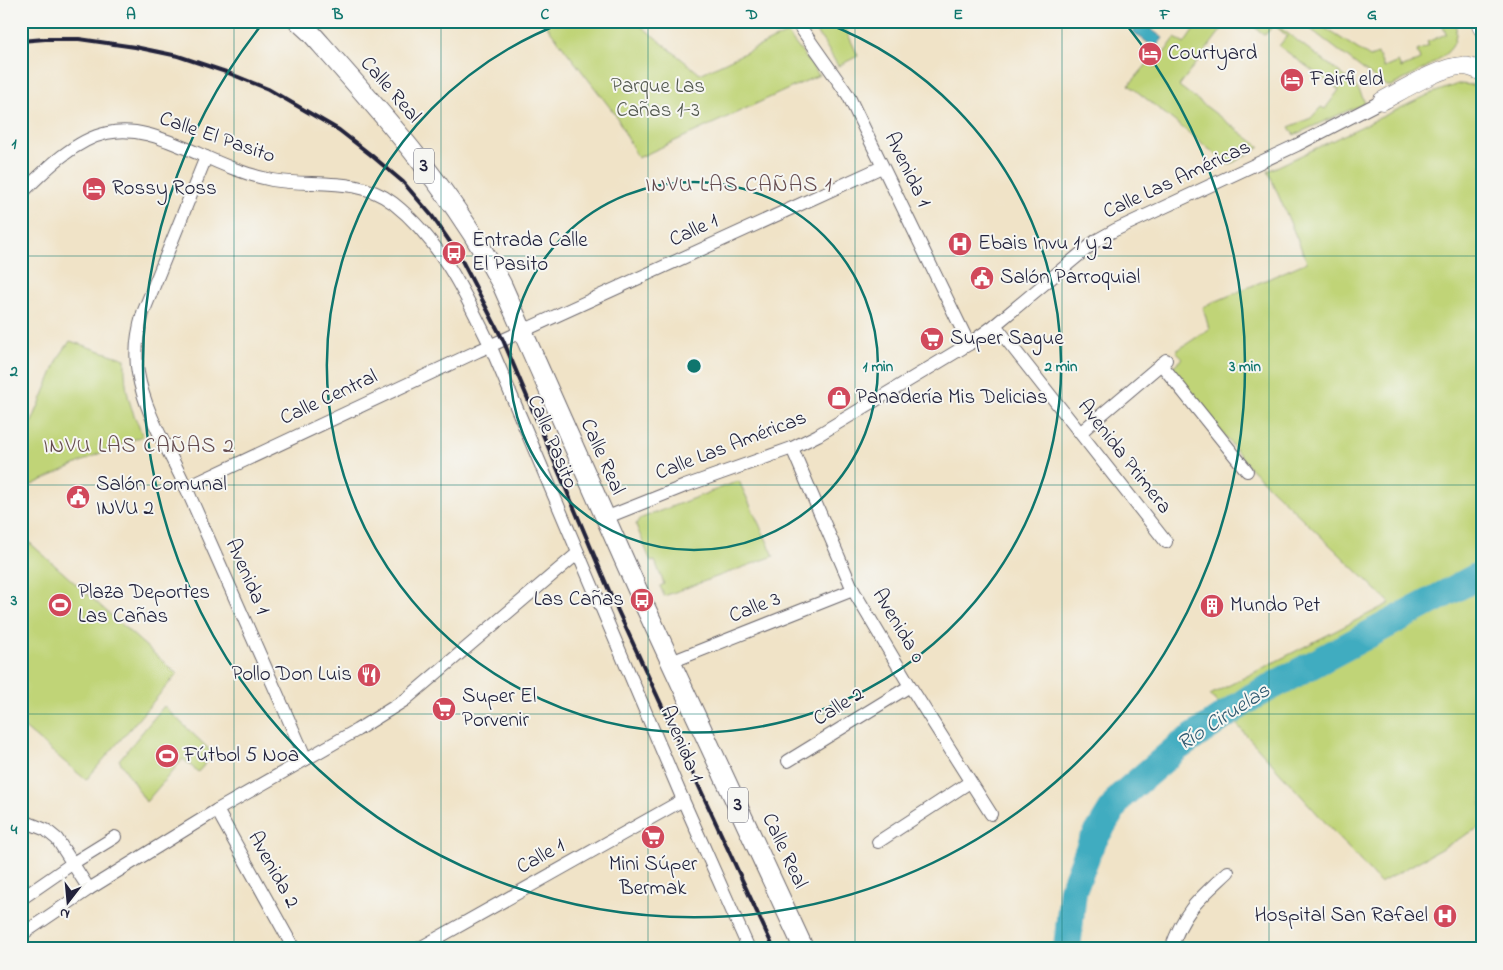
<svg xmlns="http://www.w3.org/2000/svg" width="1503" height="970" viewBox="0 0 1503 970" font-family="'Indie Flower',sans-serif">
<style>
.green{fill:#c0d477;stroke:#717b59}
.water{fill:#41acc0;stroke:#32677e}
.lines{fill:none;stroke-linecap:round;stroke-linejoin:round}
.river{stroke:#41acc0;stroke-width:28}
.street-casing{stroke:#6a666c;stroke-width:14}
.secondary-casing{stroke:#6a666c;stroke-width:19}
.primary-casing{stroke:#6a666c;stroke-width:21}
.street{stroke:#fff;stroke-width:12}
.secondary{stroke:#fff;stroke-width:18}
.primary{stroke:#fff;stroke-width:19}
.rail{stroke:#22223b;stroke-width:4}
.grid{fill:none;stroke:#0f766e;stroke-width:1;stroke-opacity:0.55}
.ring{fill:none;stroke:#0f766e;stroke-width:2.5}
.labels{text-anchor:middle;dominant-baseline:central;stroke-width:4;stroke-linejoin:round;paint-order:stroke}
.shield{fill:#f6f6f2;stroke:#626272;stroke-width:1}
.shield-label{font-size:20px;font-weight:bold;fill:#22223b}
.poi-label{font-size:21px;fill:#22223b;stroke:#f6f6f2;text-anchor:start}
.park-label{font-size:21px;fill:#51574d;stroke:#f6f6f2}
.street-label{font-size:21px;fill:#22223b;stroke:#f6f6f2}
.neighbourhood-label{font-size:22px;letter-spacing:1px;fill:#664d50;stroke:#f6f6f2}
.water-label{font-size:22px;font-style:italic;fill:#2e5970;stroke:#f6f6f2}
.centre{fill:#0f766e;stroke:#f6f6f2;stroke-width:2.5}
.ring-label{font-size:15px;text-anchor:middle;font-weight:bold;fill:#0f766e;stroke:#f6f6f2;stroke-width:4;stroke-linejoin:round;paint-order:stroke}
.neatline{fill:none;stroke:#0f766e;stroke-width:2}
.grid-label{font-size:16px;text-anchor:middle;font-weight:bold;fill:#0f766e}
</style>
<rect width="100%" height="100%" fill="#f6f6f2"/>
<filter id="ink" filterUnits="userSpaceOnUse"><feTurbulence type="fractalNoise" baseFrequency=".02" numOctaves="2"/><feDisplacementMap in="SourceGraphic" scale="10" xChannelSelector="R" yChannelSelector="G"/><feConvolveMatrix kernelMatrix="1 2 1 2 8 2 1 2 1" color-interpolation-filters="sRGB"/></filter>
<filter id="wash" filterUnits="userSpaceOnUse"><feTurbulence type="fractalNoise" baseFrequency=".0096" numOctaves="4" result="noise"/><feDisplacementMap in="SourceGraphic" scale="20" xChannelSelector="R" yChannelSelector="G"/><feGaussianBlur stdDeviation="1.12" result="paint"/><feColorMatrix in="noise" values="0 0 0 0 0 0 0 0 0 0 0 0 0 0 0 0 0 1.4 0 .05"/><feComposite in="paint" operator="in"/></filter>
<g filter="url(#wash)">
<rect width="100%" height="100%" fill="#f0e3c7"/>
<g class="green">
<path d="M543,21H635L700,74L787,33L819,75L638,158L615,114Z"/>
<path d="M807,21H842L858,56L838,66L823,41Z"/>
<path d="M1200,21H1228L1179,86L1260,147L1229,165L1129,85L1148,63L1154,67L1175,38L1184,44Z"/>
<path d="M1246,21H1271L1351,81L1360,92L1365,103L1294,135L1289,127L1311,118L1321,107L1325,109L1339,90L1279,46L1287,36L1274,25L1265,35Z"/>
<path d="M1300,21H1314L1370,57L1378,54L1384,68L1398,62L1401,68L1420,60L1417,51L1429,46L1427,42L1446,34L1441,21H1456C1456,29 1457,37 1453,45C1446,59 1406,79 1391,86H1387L1378,81Z"/>
<path d="M1458,84L1473,85L1482,92V826L1380,883L1210,695L1390,603L1250,468L1171,368L1183,358L1176,351L1209,329L1203,307L1307,262L1268,171L1430,94Z"/>
<path d="M70,341L125,359C124,391 130,407 143,436L98,454L21,490V448L59,357Z"/>
<path d="M739,481L774,556L664,596L660,586L664,584L655,561L651,562L636,525L639,519Z"/>
<path d="M21,535L177,674L86,780L21,725Z"/>
<path d="M164,706L214,754L198,772L183,759L146,802L119,760Z"/>
</g>
<path class="water" d="M1141,22L1163,38L1155,48L1133,32Z"/>
<g class="lines">
<path class="river" d="M1067,949L1073,890L1091,844L1120,797L1177,748L1252,697L1482,574"/>
</g>
</g>
<g filter="url(#ink)">
<g class="lines">
<g class="street-casing">
<g id="street">
<path d="M796,21L848,95L969,344"/>
<path d="M206,157L143,313C137,333 134,352 138,373C145,415 171,453 188,492C227,581 266,670 306,759"/>
<path d="M21,194C44,171 74,140 107,133C139,126 168,141 197,153C221,164 246,175 272,180C312,187 358,176 393,203C440,240 465,293 490,345L683,800L749,949"/>
<path d="M995,325L1166,542"/>
<path d="M1161,364L1247,471"/>
<path d="M1081,432L1166,360"/>
<path d="M792,448L853,590L910,686L991,814"/>
<path d="M186,488L478,351L503,340L882,167"/>
<path d="M605,518L685,486L792,448L818,435L969,344L995,325L1097,240L1115,230L1297,145L1382,101"/>
<path d="M671,662L853,590"/>
<path d="M788,761L910,686"/>
<path d="M217,810L294,949"/>
<path d="M21,820L46,830L57,839L89,889"/>
<path d="M878,842L970,782"/>
<path d="M21,899L73,863L115,837"/>
<path d="M21,935L89,889L217,810L357,730L405,700L578,553"/>
<path d="M418,949L683,800"/>
<path d="M1171,949C1184,910 1199,899 1228,872"/>
</g>
</g>
<g class="secondary-casing">
<g id="secondary">
<path d="M1479,21L1482,28"/>
<path d="M1382,101C1401,91 1443,65 1463,66C1470,66 1476,69 1482,72"/>
</g>
</g>
<g class="primary-casing">
<path id="primary" d="M298,21L311,33C381,112 453,191 502,285L642,600L804,949"/>
</g>
<use href="#street" class="street"/>
<use href="#secondary" class="secondary"/>
<use href="#primary" class="primary"/>
<path class="rail" d="M21,41L45,39H79L135,47L178,56L226,72L268,89L339,130L371,155L403,182L432,216L459,255L503,340L613,600L774,949"/>
</g>
</g>
<path class="grid" d="M234,21V949M441,21V949M648,21V949M855,21V949M1062,21V949M1269,21V949M21,256H1482M21,485H1482M21,714H1482"/>
<g class="ring">
<circle cx="694" cy="366" r="184"/>
<path d="M823 22A367 367 0 1 1 565 22"/>
<path d="M1125 23A551 551 0 1 1 263 23"/>
</g>
<defs>
<g id="hotel-disc" transform="scale(1.25)"><circle r="9.5" fill="#d1495b" stroke="#f6f6f2"/><path d="M-6-4.5h1.5V1H6V5H4.5V3h-9V5H-6ZM-4 0a1.8 1.8 0 1 1 3.6 0ZM.5 0V-2.5h3Q6-2.5 6 0Z" fill="#fff"/></g>
<g id="hospital-disc" transform="scale(1.25)"><circle r="9.5" fill="#d1495b" stroke="#f6f6f2"/><path d="M-5-5h3v3.5h4V-5h3V5h-3V1.5h-4V5h-3Z" fill="#fff"/></g>
<g id="bus-disc" transform="scale(1.25)"><circle r="9.5" fill="#d1495b" stroke="#f6f6f2"/><path d="M-5-6H5V4H4V6H2V4H-2V6H-4V4H-5ZM-3.5-4V0h7V-4ZM-3.5 1.2v1.5H-2V1.2ZM2 1.2v1.5H3.5V1.2Z" fill="#fff"/></g>
<g id="civic-disc" transform="scale(1.25)"><circle r="9.5" fill="#d1495b" stroke="#f6f6f2"/><path d="M-.6-6.5H3V-4.5H.6V-3L4-1V1h2V6H-6V1h2V-1L-.6-3ZM-1.2 2.5V6h2.4V2.5Z" fill="#fff"/></g>
<g id="supermarket-disc" transform="scale(1.25)"><circle r="9.5" fill="#d1495b" stroke="#f6f6f2"/><path d="M-6-5.5h2.5l.6 2H6L4.5 2H-2.5L-4.4-4H-6ZM-1.5 3.2a1.3 1.3 0 1 0 .1 0ZM3 3.2a1.3 1.3 0 1 0 .1 0Z" fill="#fff"/></g>
<g id="shop-disc" transform="scale(1.25)"><circle r="9.5" fill="#d1495b" stroke="#f6f6f2"/><path d="M-5-2.5h2.3a2.7 3.5 0 0 1 5.4 0H5L5.5 6h-11ZM-1.5-2.5h3a1.5 2.3 0 0 0-3 0Z" fill="#fff"/></g>
<g id="stadium-disc" transform="scale(1.25)"><circle r="9.5" fill="#d1495b" stroke="#f6f6f2"/><path d="M0-5a6.5 5 0 1 0 0 10a6.5 5 0 1 0 0-10ZM-3.5-1.8h7v3.6h-7Z" fill="#fff"/></g>
<g id="building-disc" transform="scale(1.25)"><circle r="9.5" fill="#d1495b" stroke="#f6f6f2"/><path d="M-4-6H4V6H1V3H-1V6H-4ZM-2.5-4.3h1.7v1.8h-1.7ZM.8-4.3h1.7v1.8H.8ZM-2.5-1h1.7V.8h-1.7ZM.8-1h1.7V.8H.8Z" fill="#fff"/></g>
<g id="restaurant-disc" transform="scale(1.25)"><circle r="9.5" fill="#d1495b" stroke="#f6f6f2"/><path d="M-5-6h1v4h1v-4h1v4h1v-4h1v5L-1.5 .5V6h-2V.5L-5-1ZM5-6V6H3V1.5H1.5Q1.5-4 5-6Z" fill="#fff"/></g>
</defs>
<g fill-rule="evenodd">
<use href="#hotel-disc" x="1150" y="54"/>
<use href="#hotel-disc" x="1292" y="80"/>
<use href="#hotel-disc" x="94" y="189"/>
<use href="#hospital-disc" x="960" y="244"/>
<use href="#bus-disc" x="454" y="253"/>
<use href="#civic-disc" x="982" y="278"/>
<use href="#supermarket-disc" x="932" y="339"/>
<use href="#shop-disc" x="839" y="398"/>
<use href="#civic-disc" x="78" y="497"/>
<use href="#bus-disc" x="642" y="600"/>
<use href="#stadium-disc" x="60" y="605"/>
<use href="#building-disc" x="1212" y="606"/>
<use href="#restaurant-disc" x="369" y="675"/>
<use href="#supermarket-disc" x="444" y="709"/>
<use href="#stadium-disc" x="167" y="756"/>
<use href="#supermarket-disc" x="653" y="837"/>
<use href="#hospital-disc" x="1445" y="916"/>
</g>
<g class="labels">
<g class="shield">
<rect x="414" y="148.5" width="20" height="35" rx="4"/>
<rect x="728" y="787.5" width="20" height="35" rx="4"/>
</g>
<g class="shield-label">
<text x="424" y="166">3</text>
<text x="738" y="805">3</text>
</g>
<g class="poi-label">
<text x="1168" y="54">Courtyard</text>
<text x="1310" y="80">Fairfield</text>
<text x="112" y="189">Rossy Ross</text>
<text x="472" y="241">Entrada Calle<tspan x="472" dy="24">El Pasito</tspan></text>
<text x="978" y="244">Ebais Invu 1 y 2</text>
<text x="1000" y="278">Salón Parroquial</text>
<text x="950" y="339">Super Sague</text>
<text x="856" y="398">Panadería Mis Delicias</text>
<text x="96" y="485">Salón Comunal<tspan x="96" dy="24">INVU 2</tspan></text>
<text x="78" y="593">Plaza Deportes<tspan x="78" dy="24">Las Cañas</tspan></text>
<text x="624" y="600" text-anchor="end">Las Cañas</text>
<text x="1230" y="606">Mundo Pet</text>
<text x="352" y="675" text-anchor="end">Pollo Don Luis</text>
<text x="462" y="697">Super El<tspan x="462" dy="24">Porvenir</tspan></text>
<text x="184" y="756">Fútbol 5 Noa</text>
<text x="653" y="865" text-anchor="middle">Mini Súper<tspan x="653" dy="24">Bermak</tspan></text>
<text x="1428" y="916" text-anchor="end">Hospital San Rafael</text>
</g>
<g class="park-label">
<text x="658" y="87">Parque Las<tspan x="658" dy="24">Cañas 1-3</tspan></text>
</g>
<g class="street-label">
<text transform="translate(390 90) rotate(49)">Calle Real</text>
<text transform="translate(217 138) rotate(19)">Calle El Pasito</text>
<text transform="translate(907 170) rotate(64)">Avenida 1</text>
<text transform="translate(1177 180) rotate(-25)">Calle Las Américas</text>
<text transform="translate(694 231) rotate(-25)">Calle 1</text>
<text transform="translate(329 398) rotate(-25)">Calle Central</text>
<text transform="translate(552 442) rotate(67)">Calle Pasito</text>
<text transform="translate(731 446) rotate(-21)">Calle Las Américas</text>
<text transform="translate(602 457) rotate(66)">Calle Real</text>
<text transform="translate(1124 457) rotate(52)">Avenida Primera</text>
<text transform="translate(247 577) rotate(66)">Avenida 1</text>
<text transform="translate(755 608) rotate(-21)">Calle 3</text>
<text transform="translate(898 626) rotate(59)">Avenida 0</text>
<text transform="translate(839 707) rotate(-32)">Calle 2</text>
<text transform="translate(681 744) rotate(67)">Avenida 1</text>
<text transform="translate(784 851) rotate(65)">Calle Real</text>
<text transform="translate(541 857) rotate(-29)">Calle 1</text>
<text transform="translate(273 870) rotate(61)">Avenida 2</text>
</g>
<g class="neighbourhood-label">
<text x="739" y="186">INVU LAS CAÑAS 1</text>
<text x="139" y="447">INVU LAS CAÑAS 2</text>
</g>
<g class="water-label">
<text transform="translate(1224 718) rotate(-33)">Río Ciruelas</text>
</g>
</g>
<circle cx="694" cy="366" r="8" class="centre"/>
<g class="ring-label">
<text x="878" y="371">1 min</text>
<text x="1061" y="371">2 min</text>
<text x="1245" y="371">3 min</text>
</g>
<rect width="1503" height="970" fill="none" stroke="#f6f6f2" stroke-width="55"/>
<g transform="translate(68 902) rotate(196)" stroke="#f6f6f2" stroke-width="4" paint-order="stroke">
<path d="M0-4L9 19L0 12L-9 19Z" fill="#22223b"/>
<text y="-8" font-size="14" font-weight="bold" text-anchor="middle" fill="#22223b">N</text>
</g>
<rect x="28" y="28" width="1448" height="914" class="neatline"/>
<g class="grid-label">
<text x="131" y="19">A</text>
<text x="338" y="19">B</text>
<text x="545" y="19">C</text>
<text x="752" y="19">D</text>
<text x="958" y="19">E</text>
<text x="1165" y="19">F</text>
<text x="1372" y="19">G</text>
<text x="14" y="148">1</text>
<text x="14" y="376">2</text>
<text x="14" y="605">3</text>
<text x="14" y="834">4</text>
</g>
</svg>
